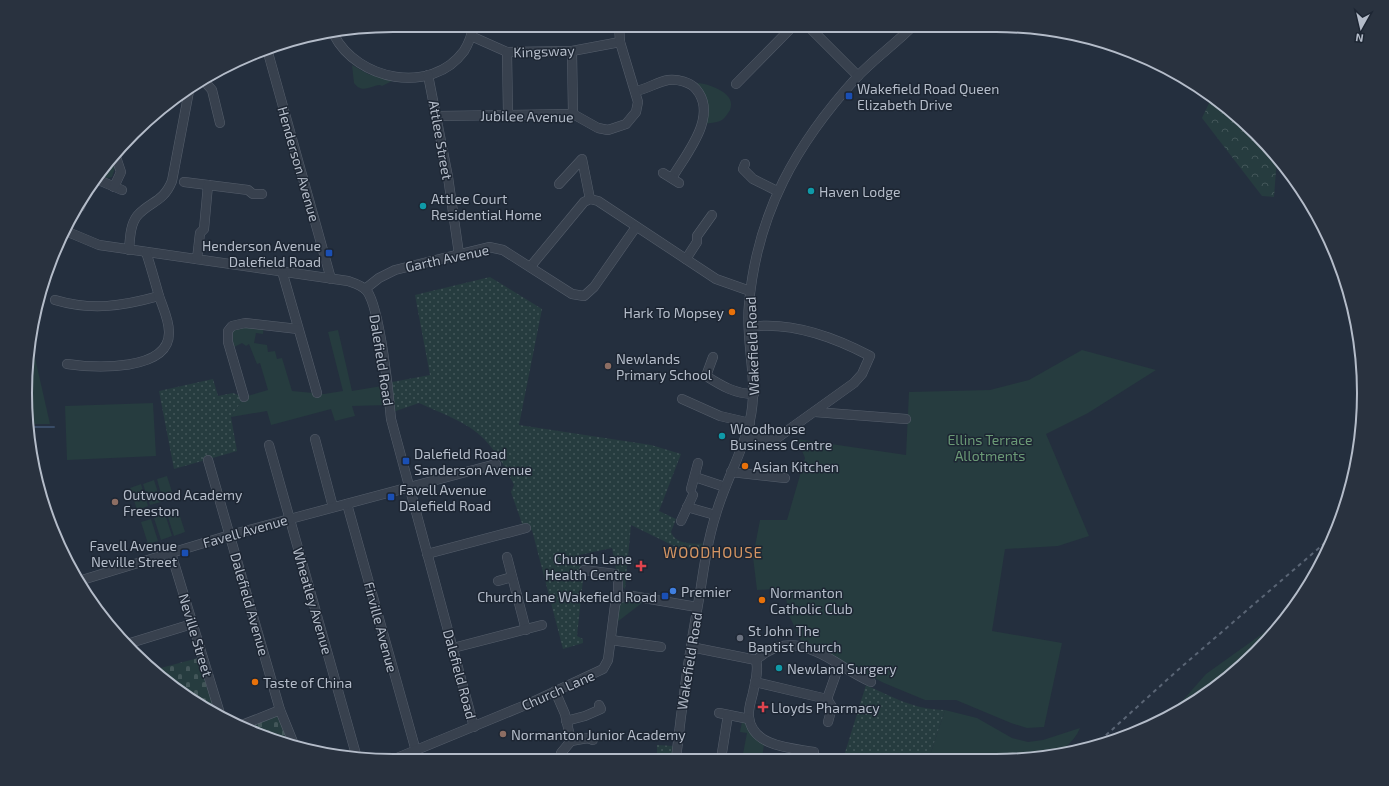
<svg xmlns="http://www.w3.org/2000/svg" width="1389" height="786" viewBox="0 0 1389 786" font-family="'Exo 2',sans-serif">
<style>
.green{fill:#263c3f}
.forest{fill:url(#forest-crowns)}
.cemetery{fill:url(#cemetery-stones)}
.park{fill:url(#park-dots)}
.lines{fill:none;stroke-linecap:round;stroke-linejoin:round}
.stream{stroke:#394c67;stroke-width:2}
.minor-casing{stroke:#565f6c;stroke-width:10}
.minor{stroke:#38414e;stroke-width:9}
.rail{stroke:#5a6575;stroke-width:2;stroke-dasharray:4 4;stroke-linecap:butt}
.transit-dot{fill:#1a4fb4;stroke:#1d2633;stroke-width:1.5}
.culture-dot{fill:#0f9aa8;stroke:#1d2633;stroke-width:1.5}
.food-dot{fill:#e8710a;stroke:#1d2633;stroke-width:1.5}
.education-dot{fill:#8d6e63;stroke:#1d2633;stroke-width:1.5}
.health-dot{fill:#e0444e;stroke:#1d2633;stroke-width:1.5}
.shop-dot{fill:#3f7fe0;stroke:#1d2633;stroke-width:1.5}
.worship-dot{fill:#6b7280;stroke:#1d2633;stroke-width:1.5}
.labels{text-anchor:middle;dominant-baseline:central;stroke-width:3;stroke-linejoin:round;paint-order:stroke}
.street-label{font-size:14px;fill:#b4bcc9;stroke:#1d2633}
.poi-label{font-size:14px;fill:#b4bcc9;stroke:#1d2633;text-anchor:start}
.park-label{font-size:14px;fill:#6b9a76;stroke:#1d2633}
.neighbourhood-label{font-size:15px;letter-spacing:1px;fill:#d59563;stroke:#1d2633}
.rim{fill:none;stroke:#b4bcc9;stroke-width:2}
</style>
<defs>
<pattern id="forest-crowns" width="20" height="18" patternUnits="userSpaceOnUse"><rect width="20" height="18" fill="#263c3f"/><path d="M2 6a3 3 0 1 1 6 0M12 15a3 3 0 1 1 6 0" fill="none" stroke="#435659"/></pattern>
<pattern id="cemetery-stones" width="16" height="16" patternUnits="userSpaceOnUse"><rect width="16" height="16" fill="#263c3f"/><path d="M2 7V4a2 2 0 0 1 4 0v3zM10 15v-3a2 2 0 0 1 4 0v3z" fill="#435659"/></pattern>
<pattern id="park-dots" width="8" height="8" patternUnits="userSpaceOnUse"><rect width="8" height="8" fill="#263c3f"/><path d="M2 2h.1M6 6h.1" fill="none" stroke="#435659" stroke-width="1.8" stroke-linecap="round"/></pattern>
</defs>
<rect width="100%" height="100%" fill="#242f3e"/>
<g class="green">
<path d="M352,65L368,74L392,81L382,86L380,85C370,86 362,94 354,83Z"/>
<path d="M699,83C712,85 737,94 730,110C728,113 725,118 722,120C717,123 709,123 703,124L705,116L693,86Z"/>
<path d="M114,160L116,165L112,177L107,178L99,175Z"/>
<path d="M264,325L263,334L256,333L254,343L267,345L268,352L275,351L277,359L282,358L292,391L324,394L343,391L328,332L338,330L352,391L388,385L390,405L352,406L355,416L335,421L331,409L271,425L267,411L231,417L244,397L268,390L260,363L257,364L249,344L246,346L242,343L230,349L232,326Z"/>
<path d="M33,349L50,424H27L26,417Z"/>
<path d="M1082,350L1156,370L1088,413L1046,434L1089,536L1058,546L1005,549L992,631L1062,643L1044,727L1027,728L1011,723L956,700H925L884,683L801,641L788,613L786,596L775,589L757,590L753,557L760,520H787L805,458L797,439L906,455L909,392L990,390L1029,380Z"/>
<path d="M153,403L156,456L67,460L65,406Z"/>
<path d="M167,476L174,498L163,501L157,479Z"/>
<path d="M154,480L161,502L150,505L143,484Z"/>
<path d="M141,484L148,506L137,510L130,488Z"/>
<path d="M178,510L185,532L174,536L167,514Z"/>
<path d="M165,514L172,536L161,540L154,518Z"/>
<path d="M151,519L158,541L148,544L141,522Z"/>
<path d="M647,599L612,626L616,601Z"/>
<path d="M1283,619L1256,653L1200,699L1144,727L1157,720L1184,699L1206,674Z"/>
<path d="M945,710L977,718L1012,738L1028,742L1043,740L1080,728C1074,743 1059,754 1044,758H929Z"/>
<path d="M742,722L748,723L764,744L762,759H742L747,733L740,732Z"/>
</g>
<path class="forest" d="M1212,97L1239,116L1277,157L1274,197L1262,196L1202,118Z"/>
<g class="cemetery">
<path d="M202,657L221,717L209,712L157,669Z"/>
<path d="M280,710L295,747L242,725Z"/>
</g>
<g class="park">
<path d="M490,277L542,309L519,425L651,445L681,454L659,511L676,519L671,532C676,546 697,544 709,543L707,552L674,546L631,525L625,589L622,586L623,582L618,581L612,548L579,555L582,569L584,570L577,636L583,639V643L563,649L532,530L525,532L511,492L514,485C506,469 497,452 484,439C468,422 440,413 419,403L390,413L387,383L430,375L415,295Z"/>
<path d="M213,379L218,396L233,393L244,397L231,417L237,451L174,469L159,391Z"/>
<path d="M866,685C895,698 912,709 945,710L929,758L843,759Z"/>
<path d="M657,745L674,746L672,759H649L650,755L657,754Z"/>
</g>
<g class="lines">
<path class="stream" d="M28,427H54"/>
<g class="minor-casing">
<g id="minor">
<path d="M808,26L858,76"/>
<path d="M685,28H705"/>
<path d="M334,35C357,80 431,96 464,51C469,43 472,34 474,25"/>
<path d="M471,36L507,52L572,51L620,42"/>
<path d="M267,49L331,279"/>
<path d="M572,51L573,114"/>
<path d="M507,52L508,114"/>
<path d="M428,75L448,177L459,254"/>
<path d="M205,82L212,90L220,123"/>
<path d="M736,84L794,25"/>
<path d="M636,91C647,89 657,82 668,80C678,79 690,82 696,89C719,116 686,154 672,178"/>
<path d="M437,116L573,114L598,128L608,130L626,124L636,112L638,102L620,42L619,25"/>
<path d="M745,164L743,169L753,179L777,191"/>
<path d="M663,173L679,183"/>
<path d="M96,179L122,190"/>
<path d="M184,182L208,185"/>
<path d="M559,184L582,159L590,199"/>
<path d="M114,187L121,172L116,157"/>
<path d="M80,207L88,187"/>
<path d="M68,232L99,245L348,281C354,283 362,285 367,291C380,309 389,394 391,419L474,727"/>
<path d="M129,250C130,239 130,225 137,216C150,201 163,203 172,181L189,91"/>
<path d="M197,259L200,233L204,229L208,185L248,190L253,194H262"/>
<path d="M686,259L697,242V236L712,215"/>
<path d="M531,266L584,202L590,199L598,201L716,279L750,291"/>
<path d="M282,271L317,393"/>
<path d="M365,289L379,278L395,270L489,247L503,250L572,294L584,296L594,287L636,227"/>
<path d="M55,300C92,311 123,306 159,296"/>
<path d="M713,357L706,376C722,386 735,394 754,394"/>
<path d="M67,364C94,368 170,372 169,332C169,320 163,308 159,296C155,282 151,267 146,252"/>
<path d="M244,397L228,342V331L232,326L245,323L298,329"/>
<path d="M682,399L720,416L750,423"/>
<path d="M815,412L906,419"/>
<path d="M745,437L773,441L854,383L862,374L870,356C834,337 791,321 749,327"/>
<path d="M315,439L333,507"/>
<path d="M269,445L357,758"/>
<path d="M208,460L280,710L295,747"/>
<path d="M731,472L785,478"/>
<path d="M695,477L725,487"/>
<path d="M691,489L698,463"/>
<path d="M347,504L416,751"/>
<path d="M687,507L715,515"/>
<path d="M681,521L693,495"/>
<path d="M171,553L221,717"/>
<path d="M427,554L526,528"/>
<path d="M507,557L526,630"/>
<path d="M584,570L615,574L618,581V598"/>
<path d="M82,580L230,535L496,464"/>
<path d="M498,581L512,577"/>
<path d="M611,640L661,647"/>
<path d="M127,644L192,624"/>
<path d="M691,647L756,660C797,623 832,665 871,682"/>
<path d="M453,648L542,625"/>
<path d="M756,660C759,671 755,682 753,693C751,701 748,709 749,717C752,747 792,748 814,752L813,759"/>
<path d="M755,682L827,699L832,707L828,722"/>
<path d="M555,691L565,714L571,741L561,753"/>
<path d="M827,699L837,671"/>
<path d="M719,713L749,719"/>
<path d="M566,721L585,716L601,709L599,705"/>
<path d="M242,725L280,710"/>
<path d="M571,741L588,738L593,740"/>
<path d="M676,759C682,703 690,648 700,593C704,566 708,539 716,514C725,482 743,452 750,420C759,380 745,343 749,304C757,213 796,144 857,77C874,59 895,44 913,26"/>
<path d="M721,759L728,715"/>
<path d="M392,760L528,704L603,669L608,660L615,605L618,598L632,596L697,607"/>
</g>
</g>
<use href="#minor" class="minor"/>
<path class="rail" d="M1094,746L1179,669L1334,535"/>
</g>
<g class="transit-dot">
<rect x="845" y="92" width="8" height="8" rx="2"/>
<rect x="325" y="249" width="8" height="8" rx="2"/>
<rect x="402" y="457" width="8" height="8" rx="2"/>
<rect x="387" y="493" width="8" height="8" rx="2"/>
<rect x="181" y="549" width="8" height="8" rx="2"/>
<rect x="661" y="592" width="8" height="8" rx="2"/>
</g>
<g class="culture-dot">
<circle cx="811" cy="191" r="4"/>
<circle cx="423" cy="206" r="4"/>
<circle cx="722" cy="436" r="4"/>
<circle cx="779" cy="668" r="4"/>
</g>
<g class="food-dot">
<circle cx="732" cy="312" r="4"/>
<circle cx="745" cy="466" r="4"/>
<circle cx="762" cy="600" r="4"/>
<circle cx="255" cy="682" r="4"/>
</g>
<g class="education-dot">
<circle cx="608" cy="366" r="4"/>
<circle cx="115" cy="502" r="4"/>
<circle cx="503" cy="734" r="4"/>
</g>
<g class="health-dot">
<path d="M639 560h4v4h4v4h-4v4h-4v-4h-4v-4h4z"/>
<path d="M761 701h4v4h4v4h-4v4h-4v-4h-4v-4h4z"/>
</g>
<circle class="shop-dot" cx="673" cy="591" r="4"/>
<circle class="worship-dot" cx="740" cy="638" r="4"/>
<g class="labels">
<g class="street-label">
<text transform="translate(544 51) rotate(-2)">Kingsway</text>
<text transform="translate(527 116) rotate(1)">Jubilee Avenue</text>
<text transform="translate(441 140) rotate(80)">Attlee Street</text>
<text transform="translate(299 164) rotate(74)">Henderson Avenue</text>
<text transform="translate(447 258) rotate(-12)">Garth Avenue</text>
<text transform="translate(752 346) rotate(-92)">Wakefield Road</text>
<text transform="translate(382 360) rotate(81)">Dalefield Road</text>
<text transform="translate(245 531) rotate(-16)">Favell Avenue</text>
<text transform="translate(313 601) rotate(74)">Wheatley Avenue</text>
<text transform="translate(250 604) rotate(74)">Dalefield Avenue</text>
<text transform="translate(381 627) rotate(75)">Firville Avenue</text>
<text transform="translate(196 635) rotate(73)">Neville Street</text>
<text transform="translate(689 661) rotate(-81)">Wakefield Road</text>
<text transform="translate(460 674) rotate(75)">Dalefield Road</text>
<text transform="translate(558 690) rotate(-24)">Church Lane</text>
</g>
<g class="poi-label">
<text x="857" y="88">Wakefield Road Queen<tspan x="857" dy="16">Elizabeth Drive</tspan></text>
<text x="819" y="191">Haven Lodge</text>
<text x="431" y="198">Attlee Court<tspan x="431" dy="16">Residential Home</tspan></text>
<text x="321" y="245" text-anchor="end">Henderson Avenue<tspan x="321" dy="16">Dalefield Road</tspan></text>
<text x="724" y="312" text-anchor="end">Hark To Mopsey</text>
<text x="616" y="358">Newlands<tspan x="616" dy="16">Primary School</tspan></text>
<text x="730" y="428">Woodhouse<tspan x="730" dy="16">Business Centre</tspan></text>
<text x="414" y="453">Dalefield Road<tspan x="414" dy="16">Sanderson Avenue</tspan></text>
<text x="753" y="466">Asian Kitchen</text>
<text x="399" y="489">Favell Avenue<tspan x="399" dy="16">Dalefield Road</tspan></text>
<text x="123" y="494">Outwood Academy<tspan x="123" dy="16">Freeston</tspan></text>
<text x="177" y="545" text-anchor="end">Favell Avenue<tspan x="177" dy="16">Neville Street</tspan></text>
<text x="632" y="558" text-anchor="end">Church Lane<tspan x="632" dy="16">Health Centre</tspan></text>
<text x="681" y="591">Premier</text>
<text x="770" y="592">Normanton<tspan x="770" dy="16">Catholic Club</tspan></text>
<text x="657" y="596" text-anchor="end">Church Lane Wakefield Road</text>
<text x="748" y="630">St John The<tspan x="748" dy="16">Baptist Church</tspan></text>
<text x="787" y="668">Newland Surgery</text>
<text x="263" y="682">Taste of China</text>
<text x="771" y="707">Lloyds Pharmacy</text>
<text x="511" y="734">Normanton Junior Academy</text>
</g>
<g class="park-label">
<text x="990" y="439">Ellins Terrace<tspan x="990" dy="16">Allotments</tspan></text>
</g>
<g class="neighbourhood-label">
<text x="713" y="552">WOODHOUSE</text>
</g>
</g>
<path d="M0 0H1389V786H0ZM393 32H996A361 361 0 0 1 1357 393V393A361 361 0 0 1 996 754H393A361 361 0 0 1 32 393V393A361 361 0 0 1 393 32Z" fill="#29323f" fill-rule="evenodd"/>
<path class="rim" d="M393 32H996A361 361 0 0 1 1357 393V393A361 361 0 0 1 996 754H393A361 361 0 0 1 32 393V393A361 361 0 0 1 393 32Z"/>
<g transform="translate(1361 28) rotate(188)" stroke="#1d2633" stroke-width="3" paint-order="stroke">
<path d="M0-3L7 15L0 10L-7 15Z" fill="#b4bcc9"/>
<text y="-6" font-size="11" font-weight="bold" text-anchor="middle" fill="#b4bcc9">N</text>
</g>
</svg>
